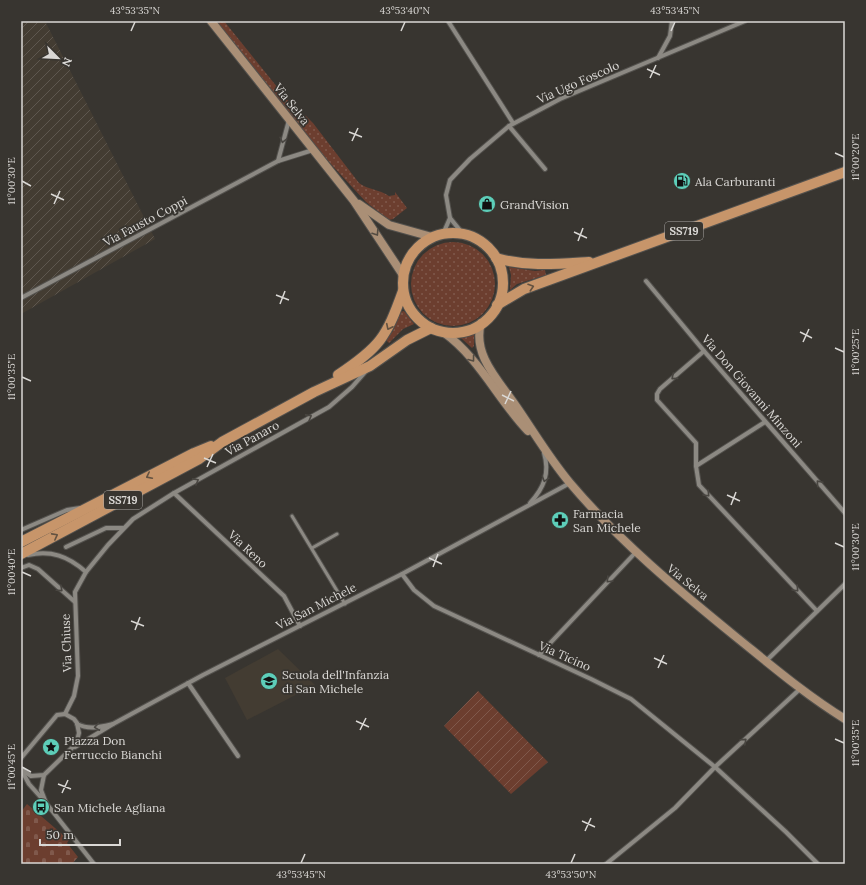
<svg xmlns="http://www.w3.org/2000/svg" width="866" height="885" viewBox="0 0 866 885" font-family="Lora,serif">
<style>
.built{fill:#433c32}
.industrial{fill:url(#industrial-furrows)}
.grass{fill:url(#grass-dots)}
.cemetery{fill:url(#cemetery-stones)}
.garden{fill:url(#garden-furrows)}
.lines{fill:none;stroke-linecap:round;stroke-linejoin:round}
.service-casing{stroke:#53514d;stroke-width:5}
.minor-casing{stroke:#53514d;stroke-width:6}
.secondary-casing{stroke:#53514d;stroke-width:10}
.primary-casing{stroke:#53514d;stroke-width:12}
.service{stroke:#8c8983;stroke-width:3}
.minor{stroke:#8c8983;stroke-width:4}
.secondary{stroke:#aa8f76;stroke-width:8}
.primary{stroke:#c7956a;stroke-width:10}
.oneway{stroke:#494641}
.oneway2{stroke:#544c42}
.oneway3{stroke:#635241}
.ticks{fill:none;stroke:#dad8d5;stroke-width:1.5}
.labels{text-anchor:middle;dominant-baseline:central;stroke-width:3.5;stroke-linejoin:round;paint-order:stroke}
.shield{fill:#383530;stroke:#a9a7a4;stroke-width:1}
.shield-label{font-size:11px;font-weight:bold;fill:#dad8d5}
.street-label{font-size:12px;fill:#dad8d5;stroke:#383530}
.poi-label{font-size:12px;fill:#dad8d5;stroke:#383530;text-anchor:start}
.neatline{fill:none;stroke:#dad8d5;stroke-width:1.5}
.ticks-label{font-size:10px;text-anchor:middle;fill:#dad8d5}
</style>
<defs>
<pattern id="industrial-furrows" width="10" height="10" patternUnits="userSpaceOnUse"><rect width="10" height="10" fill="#433c32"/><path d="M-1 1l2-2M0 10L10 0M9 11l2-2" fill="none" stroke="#5e574f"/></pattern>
<pattern id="grass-dots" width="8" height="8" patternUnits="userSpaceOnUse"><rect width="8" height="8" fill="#6c3e2f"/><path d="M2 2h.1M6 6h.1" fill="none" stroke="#80594c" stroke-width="1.8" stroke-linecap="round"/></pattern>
<pattern id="cemetery-stones" width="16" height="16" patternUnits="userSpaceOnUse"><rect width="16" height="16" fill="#6c3e2f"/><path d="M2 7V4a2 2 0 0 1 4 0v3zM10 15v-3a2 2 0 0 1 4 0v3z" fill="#80594c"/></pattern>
<pattern id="garden-furrows" width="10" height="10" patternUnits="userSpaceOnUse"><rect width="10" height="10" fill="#6c3e2f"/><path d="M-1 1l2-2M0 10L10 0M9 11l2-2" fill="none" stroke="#80594c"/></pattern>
</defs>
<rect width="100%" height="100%" fill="#383530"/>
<path class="built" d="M278,649L315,685L247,720L225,678Z"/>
<path class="industrial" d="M21,21H45L155,239L21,314Z"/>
<g class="grass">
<path d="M216,21H224L298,113L306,116L313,123L359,183C368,190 379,189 389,196L395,195V192L407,208L393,219L389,220L366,202L316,148Z"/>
<circle cx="453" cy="284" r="42"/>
<path d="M509,267L535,271L545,270L546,275L517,284L510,290L511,275Z"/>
<path d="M404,311L414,324L403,329L389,343L386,340L393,331L400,312Z"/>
<path d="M474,333V346L472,348L461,338Z"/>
</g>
<path class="cemetery" d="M27,804L69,840L67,843L78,857L72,864H21V812Z"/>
<path class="garden" d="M478,691L548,762L511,794L444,726Z"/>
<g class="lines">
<g class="service-casing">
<g id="service">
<path d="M292,516L345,604"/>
<path d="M312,548L337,534"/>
</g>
</g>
<g class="minor-casing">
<g id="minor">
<path d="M448,21L513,123"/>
<path d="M658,58L670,36L672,21"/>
<path d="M509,126L545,169"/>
<path d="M278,161L289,120"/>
<path d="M450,218L463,234"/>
<path d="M443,234L450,218L446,195L450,180L470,159L509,126L560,99L745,21"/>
<path d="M646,281L704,351L845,513"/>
<path d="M21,298L278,161L313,150"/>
<path d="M704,351L660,389L657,394V400L696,443V466L699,485L817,611"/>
<path d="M696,466L765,422"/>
<path d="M174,493L284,596L300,626"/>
<path d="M530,503C544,488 550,473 544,453"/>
<path d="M21,530L67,510L80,508"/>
<path d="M66,547L106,528H123"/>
<path d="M28,555C51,550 68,556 86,572"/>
<path d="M21,568L29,565L38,569L75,602"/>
<path d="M402,574L414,590L434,606L591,679L631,699L715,767L786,832L818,864"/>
<path d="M539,655L636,552"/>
<path d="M766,661L845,584"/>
<path d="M188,683L238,756"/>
<path d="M65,714L74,696L78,676L75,592L86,572L108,545L133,519L174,493L329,407L352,387L366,371"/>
<path d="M113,724L203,675L402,574L570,483"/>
<path d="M75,747L113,724C100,727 89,730 77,724"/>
<path d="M21,758L57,715L65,714L74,719L77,723L79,733L76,744L44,775L31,776L21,769"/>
<path d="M22,771L29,784L46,803L41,790L44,775"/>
<path d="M46,803L94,864"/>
<path d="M606,864L675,808L715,767L800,689"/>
</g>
</g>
<g class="secondary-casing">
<g id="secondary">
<path d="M211,21L354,201L403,275"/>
<path d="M359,204L389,225L432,237"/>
<path d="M481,323C472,355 499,381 516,406C534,432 549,458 570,483C619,541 677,589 736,637C772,666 806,695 845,719"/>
<path d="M443,332C479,357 498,400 528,431"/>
</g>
</g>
<g class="primary-casing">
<g id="primary">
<circle cx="453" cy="283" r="50"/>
<path d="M496,258C527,267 557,264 589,262"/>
<path d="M497,305L524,289L845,172"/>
<path d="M338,375C380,347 386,338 403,291"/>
<path d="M21,542L194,453L211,446"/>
<path d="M21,554L199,459L222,442L314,392L370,366L407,340L431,328"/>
</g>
</g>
<use href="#service" class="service"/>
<use href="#minor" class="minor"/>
<use href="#secondary" class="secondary"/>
<use href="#primary" class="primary"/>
</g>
<defs><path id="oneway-chevron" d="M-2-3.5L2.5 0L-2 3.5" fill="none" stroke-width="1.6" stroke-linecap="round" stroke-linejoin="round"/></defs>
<g class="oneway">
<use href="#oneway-chevron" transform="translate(283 140) rotate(104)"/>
<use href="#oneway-chevron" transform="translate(674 377) rotate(140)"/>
<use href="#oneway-chevron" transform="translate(309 417) rotate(-29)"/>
<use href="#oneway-chevron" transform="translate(545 479) rotate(107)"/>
<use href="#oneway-chevron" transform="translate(196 481) rotate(-29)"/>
<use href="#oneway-chevron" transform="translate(819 483) rotate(-131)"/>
<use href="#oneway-chevron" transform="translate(707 494) rotate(47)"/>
<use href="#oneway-chevron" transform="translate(609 580) rotate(134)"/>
<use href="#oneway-chevron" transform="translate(60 589) rotate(42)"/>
<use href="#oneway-chevron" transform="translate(796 589) rotate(47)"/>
<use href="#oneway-chevron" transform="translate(97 727) rotate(172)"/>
<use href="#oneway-chevron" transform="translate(744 741) rotate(-42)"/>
</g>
<g class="oneway2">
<use href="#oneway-chevron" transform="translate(376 233) rotate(57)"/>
<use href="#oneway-chevron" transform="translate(472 359) rotate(53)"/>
</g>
<g class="oneway3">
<use href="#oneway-chevron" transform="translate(531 287) rotate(-18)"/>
<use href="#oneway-chevron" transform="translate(389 327) rotate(116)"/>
<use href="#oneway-chevron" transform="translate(149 476) rotate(153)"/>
<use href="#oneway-chevron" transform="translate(55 536) rotate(-28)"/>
</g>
<path class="ticks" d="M131,31L135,22M401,31L405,22M671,31L675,22M647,69L660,75M650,78L656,65M349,132L362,137M352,141L358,128M835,153L844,157M22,181L31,186M51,194L64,200M54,204L60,191M574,232L587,238M578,241L583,228M276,295L289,300M280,304L285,291M800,332L812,338M803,342L809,329M835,348L844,352M22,377L31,381M502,395L514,401M505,404L511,391M204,458L216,463M207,467L213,454M727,495L740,501M731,505L736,492M835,543L844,547M429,558L442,564M433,567L438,554M22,572L31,576M131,621L144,626M135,630L140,617M654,658L667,664M658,668L664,655M356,721L369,727M360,730L366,718M835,739L844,743M22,767L31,772M58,784L71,789M62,793L68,780M582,821L595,827M585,831L591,818M301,863L305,854M571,863L575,854"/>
<defs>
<g id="fuel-disc" transform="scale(0.9)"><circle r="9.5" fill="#5dceb9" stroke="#383530"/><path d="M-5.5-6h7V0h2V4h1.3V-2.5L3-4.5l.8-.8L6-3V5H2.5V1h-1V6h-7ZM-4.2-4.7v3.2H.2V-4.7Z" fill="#111"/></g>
<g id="shop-disc" transform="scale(0.9)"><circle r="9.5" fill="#5dceb9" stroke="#383530"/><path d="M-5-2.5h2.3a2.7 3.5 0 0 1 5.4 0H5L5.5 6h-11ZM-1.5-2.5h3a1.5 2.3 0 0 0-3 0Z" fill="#111"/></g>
<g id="pharmacy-disc" transform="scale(0.9)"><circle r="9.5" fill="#5dceb9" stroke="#383530"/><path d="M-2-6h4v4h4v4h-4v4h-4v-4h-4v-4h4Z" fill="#111"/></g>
<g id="school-disc" transform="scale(0.9)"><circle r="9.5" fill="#5dceb9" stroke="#383530"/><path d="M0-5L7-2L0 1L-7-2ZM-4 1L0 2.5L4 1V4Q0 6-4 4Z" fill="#111"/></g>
<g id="sight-disc" transform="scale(0.9)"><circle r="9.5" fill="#5dceb9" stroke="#383530"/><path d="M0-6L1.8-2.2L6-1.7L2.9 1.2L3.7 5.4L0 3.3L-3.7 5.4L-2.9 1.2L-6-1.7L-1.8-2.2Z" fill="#111"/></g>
<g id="bus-disc" transform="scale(0.9)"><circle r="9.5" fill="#5dceb9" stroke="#383530"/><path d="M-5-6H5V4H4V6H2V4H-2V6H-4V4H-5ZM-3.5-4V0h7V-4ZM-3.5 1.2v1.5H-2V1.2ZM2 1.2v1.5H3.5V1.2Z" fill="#111"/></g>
</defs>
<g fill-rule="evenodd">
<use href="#fuel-disc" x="682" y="181"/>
<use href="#shop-disc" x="487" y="204"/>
<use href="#pharmacy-disc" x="560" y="520"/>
<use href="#school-disc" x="269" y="681"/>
<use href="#sight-disc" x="51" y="747"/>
<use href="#bus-disc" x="41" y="807"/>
</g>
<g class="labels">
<g class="shield">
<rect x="665" y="222" width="38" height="18" rx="3"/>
<rect x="104" y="491" width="38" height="18" rx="3"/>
</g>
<g class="shield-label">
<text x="684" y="231">SS719</text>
<text x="123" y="500">SS719</text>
</g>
<g class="street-label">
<text transform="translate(578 82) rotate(-24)">Via Ugo Foscolo</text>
<text transform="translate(292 104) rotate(52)">Via Selva</text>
<text transform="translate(145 221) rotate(-28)">Via Fausto Coppi</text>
<text transform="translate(752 391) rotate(49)">Via Don Giovanni Minzoni</text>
<text transform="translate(252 438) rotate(-29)">Via Panaro</text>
<text transform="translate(248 549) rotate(43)">Via Reno</text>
<text transform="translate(688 582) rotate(39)">Via Selva</text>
<text transform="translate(316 606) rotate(-27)">Via San Michele</text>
<text transform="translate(66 643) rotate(-92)">Via Chiuse</text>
<text transform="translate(565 656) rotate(24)">Via Ticino</text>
</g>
<g class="poi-label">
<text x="695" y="181">Ala Carburanti</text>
<text x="500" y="204">GrandVision</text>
<text x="573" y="513">Farmacia<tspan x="573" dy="14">San Michele</tspan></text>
<text x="282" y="674">Scuola dell'Infanzia<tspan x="282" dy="14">di San Michele</tspan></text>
<text x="64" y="740">Piazza Don<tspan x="64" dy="14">Ferruccio Bianchi</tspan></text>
<text x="54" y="807">San Michele Agliana</text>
</g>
</g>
<rect width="866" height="885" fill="none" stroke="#383530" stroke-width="44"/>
<g transform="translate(58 58) rotate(114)" stroke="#383530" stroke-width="3" paint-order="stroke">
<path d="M0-3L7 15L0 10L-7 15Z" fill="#dad8d5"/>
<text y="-6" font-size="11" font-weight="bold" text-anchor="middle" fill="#dad8d5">N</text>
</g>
<path d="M40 839v6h80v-6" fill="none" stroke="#dad8d5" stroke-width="2"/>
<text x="46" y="839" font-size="12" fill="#dad8d5" stroke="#383530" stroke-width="3" paint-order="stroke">50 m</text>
<rect x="22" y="22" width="822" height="841" class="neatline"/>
<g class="ticks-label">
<text x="135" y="14">43°53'35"N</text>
<text x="405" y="14">43°53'40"N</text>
<text x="675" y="14">43°53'45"N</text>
<text transform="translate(855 157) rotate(-90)" y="4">11°00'20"E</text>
<text transform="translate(11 181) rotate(-90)" y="4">11°00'30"E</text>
<text transform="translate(855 352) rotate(-90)" y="4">11°00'25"E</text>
<text transform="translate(11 377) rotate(-90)" y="4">11°00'35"E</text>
<text transform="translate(855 547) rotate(-90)" y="4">11°00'30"E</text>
<text transform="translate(11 572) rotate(-90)" y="4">11°00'40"E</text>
<text transform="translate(855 743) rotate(-90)" y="4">11°00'35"E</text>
<text transform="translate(11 767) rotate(-90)" y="4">11°00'45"E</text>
<text x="301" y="878">43°53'45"N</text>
<text x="571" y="878">43°53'50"N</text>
</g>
</svg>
